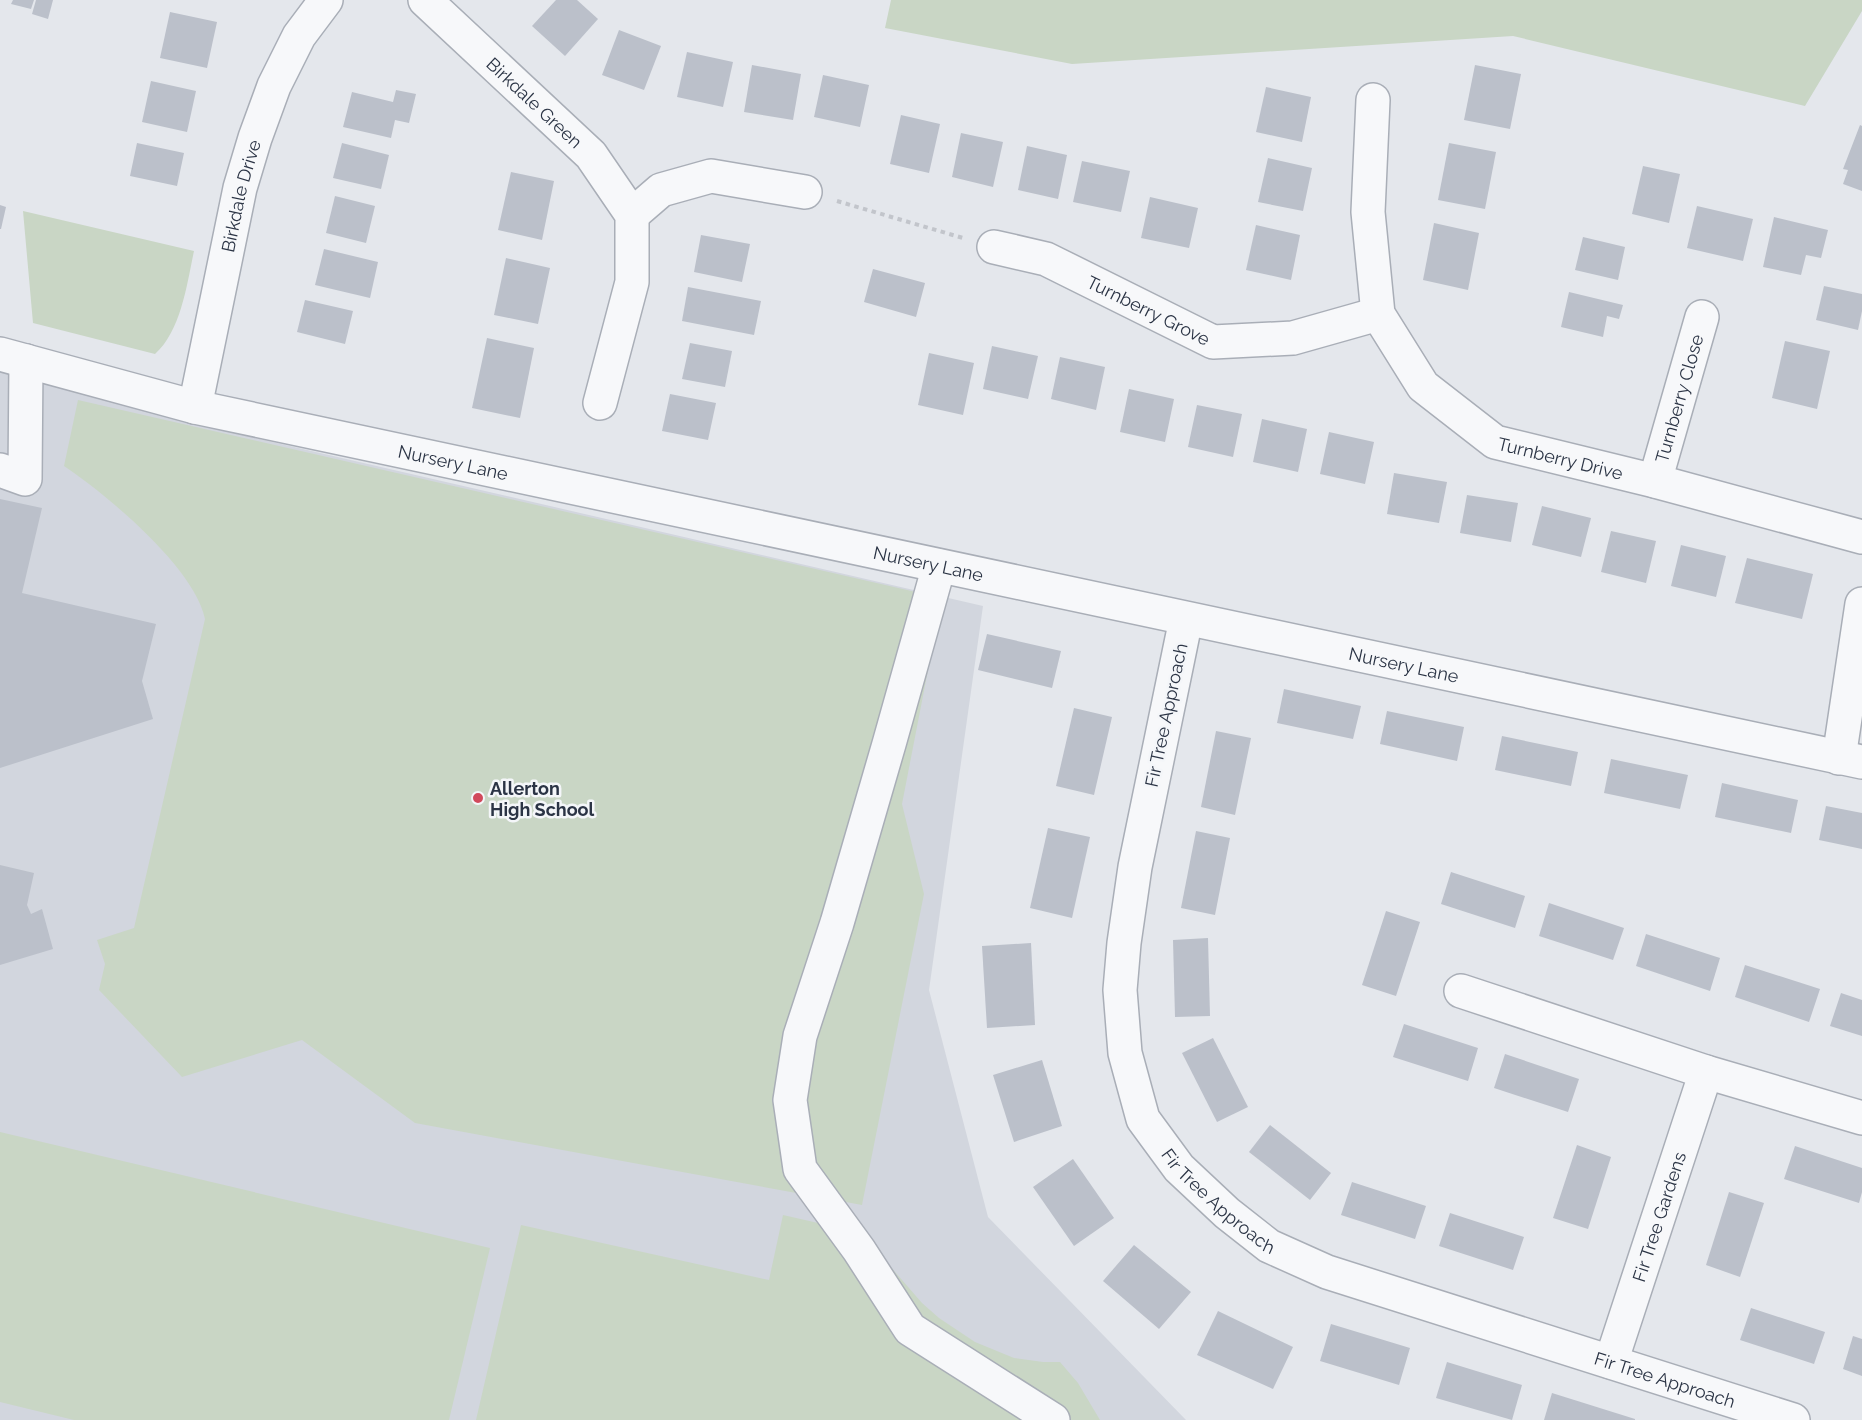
<svg xmlns="http://www.w3.org/2000/svg" width="1862" height="1420" viewBox="0 0 1862 1420" font-family="Raleway,sans-serif">
<style>
.built{fill:#d2d6de}
.green{fill:#c9d6c5}
.building{fill:#bbc0ca}
.lines{fill:none;stroke-linecap:round;stroke-linejoin:round}
.minor-casing{stroke:#a9aeb7;stroke-width:36}
.path{stroke:#c2c5cb;stroke-width:4;stroke-dasharray:4.5 4.5;stroke-linecap:butt}
.minor{stroke:#f7f8fa;stroke-width:33}
.poi-dot{fill:#d1495b;stroke:#f4f6f9;stroke-width:2}
.labels{text-anchor:middle;dominant-baseline:central;stroke-width:5;stroke-linejoin:round;paint-order:stroke}
.street-label{font-size:18px;fill:#2b3445;stroke:#f4f6f9}
.poi-label{font-size:18px;font-weight:bold;fill:#2b3445;stroke:#f4f6f9;text-anchor:start}
</style>
<rect width="100%" height="100%" fill="#e4e7ec"/>
<path class="built" d="M0,371L195,424L983,606L929,990L988,1217L1186,1420H0Z"/>
<g class="green">
<path d="M891,0H1862V11L1805,106L1513,36L1072,64L885,28Z"/>
<path d="M23,211L194,251C187,284 181,331 155,354L33,323Z"/>
<path d="M78,400L942,598L902,804L924,894L862,1205L415,1123L302,1040L182,1077L99,990L105,964L97,940L134,928L205,619C195,568 106,494 64,466Z"/>
<path d="M0,1132L490,1248L449,1420H74L0,1402Z"/>
<path d="M783,1215L853,1231L869,1242L922,1303L939,1318L975,1342L1014,1358L1043,1362H1060L1078,1383L1100,1420H476L521,1225L769,1280Z"/>
</g>
<g class="building">
<path d="M13,0H34L31,9L11,4Z"/>
<path d="M36,0H53L48,19L32,14Z"/>
<path d="M556,0H577L598,19L565,56L532,26Z"/>
<path d="M170,12L217,22L207,68L160,58Z"/>
<path d="M619,30L661,46L644,90L602,75Z"/>
<path d="M687,52L733,62L723,107L677,97Z"/>
<path d="M752,65L801,74L793,120L744,112Z"/>
<path d="M1475,65L1521,74L1510,129L1464,120Z"/>
<path d="M823,75L869,85L860,127L814,117Z"/>
<path d="M151,81L196,91L187,132L142,122Z"/>
<path d="M1266,87L1311,97L1302,142L1256,132Z"/>
<path d="M396,90L416,94L409,123L395,120L391,138L343,127L352,92L393,102Z"/>
<path d="M901,115L940,124L929,173L890,164Z"/>
<path d="M1860,125L1862,126V191L1843,184L1848,170L1843,169Z"/>
<path d="M961,133L1003,142L993,187L952,177Z"/>
<path d="M137,143L184,153L177,186L130,176Z"/>
<path d="M342,143L389,155L381,189L333,178Z"/>
<path d="M1449,143L1496,152L1485,209L1438,200Z"/>
<path d="M1027,146L1067,155L1058,199L1018,190Z"/>
<path d="M1268,158L1312,168L1303,211L1258,202Z"/>
<path d="M1082,161L1130,171L1121,212L1073,202Z"/>
<path d="M1643,166L1680,174L1669,223L1632,214Z"/>
<path d="M511,172L554,181L542,240L498,230Z"/>
<path d="M335,196L375,206L366,243L326,233Z"/>
<path d="M1150,197L1198,208L1189,248L1141,238Z"/>
<path d="M0,205L6,207L1,229H0Z"/>
<path d="M1697,206L1753,219L1743,261L1687,248Z"/>
<path d="M1774,217L1828,230L1821,258L1806,255L1801,275L1763,267Z"/>
<path d="M1434,223L1479,233L1468,290L1423,280Z"/>
<path d="M1256,225L1300,235L1291,280L1246,270Z"/>
<path d="M701,235L750,244L742,282L694,272Z"/>
<path d="M1583,237L1625,247L1618,280L1575,270Z"/>
<path d="M324,249L378,262L370,298L315,285Z"/>
<path d="M506,258L550,268L538,324L494,315Z"/>
<path d="M873,269L925,283L916,317L864,302Z"/>
<path d="M1824,286L1862,294V311L1858,330L1816,320Z"/>
<path d="M688,287L761,301L754,335L682,321Z"/>
<path d="M1569,292L1623,305L1619,319L1607,316L1603,337L1561,327Z"/>
<path d="M305,300L353,311L345,344L297,332Z"/>
<path d="M487,338L534,348L520,418L472,408Z"/>
<path d="M1785,341L1830,351L1817,409L1772,398Z"/>
<path d="M690,343L732,351L725,387L682,379Z"/>
<path d="M992,346L1038,356L1028,399L983,389Z"/>
<path d="M929,353L974,363L963,415L918,405Z"/>
<path d="M1060,357L1105,367L1096,410L1051,399Z"/>
<path d="M1129,389L1174,399L1165,442L1120,432Z"/>
<path d="M670,394L716,403L708,440L662,431Z"/>
<path d="M1197,405L1242,414L1233,457L1188,447Z"/>
<path d="M1262,419L1307,429L1298,472L1253,462Z"/>
<path d="M1329,432L1374,442L1365,484L1320,474Z"/>
<path d="M1394,473L1447,482L1439,523L1387,514Z"/>
<path d="M1467,495L1518,503L1511,542L1460,533Z"/>
<path d="M0,499L42,508L22,593L156,624L142,681L153,719L0,768Z"/>
<path d="M1542,506L1591,518L1581,557L1532,545Z"/>
<path d="M1611,531L1656,541L1646,583L1601,572Z"/>
<path d="M1681,545L1726,556L1716,597L1671,586Z"/>
<path d="M1747,558L1813,574L1802,619L1735,603Z"/>
<path d="M987,634L1061,651L1052,688L978,670Z"/>
<path d="M1284,689L1361,706L1353,739L1277,723Z"/>
<path d="M1074,708L1112,717L1094,795L1056,786Z"/>
<path d="M1387,711L1464,727L1457,761L1380,744Z"/>
<path d="M1216,731L1251,738L1235,815L1201,807Z"/>
<path d="M1502,736L1578,752L1571,786L1495,770Z"/>
<path d="M1611,759L1688,775L1680,809L1604,793Z"/>
<path d="M1722,783L1798,800L1791,833L1715,817Z"/>
<path d="M1826,806L1862,813V849L1819,840Z"/>
<path d="M1048,828L1090,837L1072,918L1030,908Z"/>
<path d="M1196,831L1230,838L1215,915L1181,908Z"/>
<path d="M0,865L34,873L27,905L31,914L42,909L53,949L0,965Z"/>
<path d="M1451,872L1525,896L1515,928L1441,904Z"/>
<path d="M1549,903L1624,928L1613,960L1539,936Z"/>
<path d="M1386,911L1420,922L1396,996L1362,985Z"/>
<path d="M1646,934L1720,958L1710,991L1636,966Z"/>
<path d="M1208,938L1210,1016L1175,1017L1173,940Z"/>
<path d="M1031,943L1035,1025L987,1028L982,946Z"/>
<path d="M1745,965L1820,989L1809,1022L1735,997Z"/>
<path d="M1841,993L1862,1000V1036L1830,1026Z"/>
<path d="M1404,1024L1478,1048L1468,1081L1393,1057Z"/>
<path d="M1213,1038L1248,1107L1217,1122L1182,1053Z"/>
<path d="M1505,1054L1579,1079L1568,1112L1494,1088Z"/>
<path d="M1042,1060L1062,1126L1014,1142L993,1075Z"/>
<path d="M1270,1125L1331,1173L1310,1200L1249,1152Z"/>
<path d="M1577,1145L1611,1157L1588,1229L1553,1218Z"/>
<path d="M1795,1146L1862,1168V1192L1859,1203L1784,1179Z"/>
<path d="M1073,1159L1114,1218L1074,1246L1033,1187Z"/>
<path d="M1352,1182L1426,1206L1415,1239L1341,1215Z"/>
<path d="M1729,1192L1764,1203L1740,1277L1706,1265Z"/>
<path d="M1450,1213L1524,1237L1513,1270L1439,1246Z"/>
<path d="M1134,1245L1191,1292L1159,1329L1103,1281Z"/>
<path d="M1751,1308L1825,1332L1814,1364L1740,1340Z"/>
<path d="M1218,1311L1293,1347L1273,1389L1197,1355Z"/>
<path d="M1331,1324L1410,1348L1399,1385L1320,1361Z"/>
<path d="M1853,1336L1862,1339V1376L1843,1369Z"/>
<path d="M1447,1362L1522,1385L1512,1420L1436,1398Z"/>
<path d="M1552,1393L1635,1419V1420H1544Z"/>
</g>
<g class="lines">
<g class="minor-casing">
<g id="minor">
<path id="s1" d="M425,0L591,155L632,215V282L600,403"/>
<path id="s2" d="M1373,100L1368,212L1378,314L1423,386L1495,442L1655,481L1862,537"/>
<path d="M632,215L661,190L711,176L805,192"/>
<path id="s3" d="M994,247L1046,259L1213,342L1293,338L1378,314"/>
<path id="s4" d="M0,354L195,407L1862,762"/>
<path id="s5" d="M195,407L240,188L255,138L274,86L299,36L326,0"/>
<path d="M0,470L25,479L26,361"/>
<path id="s6" d="M1655,481L1702,317"/>
<path d="M939,566L889,744L837,923L800,1036L790,1100L800,1169L859,1250L910,1329L1053,1420"/>
<path id="s7" d="M1186,619L1135,867L1124,943L1120,990L1125,1053L1143,1119L1179,1168L1227,1213L1269,1246L1327,1272L1793,1420"/>
<path d="M1839,758L1862,604"/>
<path d="M1461,991L1706,1072L1862,1118"/>
<path id="s8" d="M1611,1362L1706,1072"/>
</g>
</g>
<path class="path" d="M837,201L963,238"/>
<use href="#minor" class="minor"/>
</g>
<circle class="poi-dot" cx="478" cy="798" r="6"/>
<g class="labels">
<g class="street-label">
<text stroke="none"><textPath href="#s1" startOffset="150">Birkdale Green</textPath></text>
<text stroke="none"><textPath href="#s5" startOffset="216">Birkdale Drive</textPath></text>
<text stroke="none"><textPath href="#s3" startOffset="168">Turnberry Grove</textPath></text>
<text stroke="none"><textPath href="#s6" startOffset="86">Turnberry Close</textPath></text>
<text stroke="none"><textPath href="#s2" startOffset="458">Turnberry Drive</textPath></text>
<text stroke="none"><textPath href="#s4" startOffset="466">Nursery Lane</textPath></text>
<text stroke="none"><textPath href="#s4" startOffset="952">Nursery Lane</textPath></text>
<text stroke="none"><textPath href="#s4" startOffset="1438">Nursery Lane</textPath></text>
<text transform="translate(1166 715) rotate(-78)">Fir Tree Approach</text>
<text stroke="none"><textPath href="#s7" startOffset="621">Fir Tree Approach</textPath></text>
<text stroke="none"><textPath href="#s8" startOffset="153">Fir Tree Gardens</textPath></text>
<text stroke="none"><textPath href="#s7" startOffset="1107">Fir Tree Approach</textPath></text>
</g>
<g class="poi-label">
<text x="490" y="788">Allerton<tspan x="490" dy="21">High School</tspan></text>
</g>
</g>
</svg>
